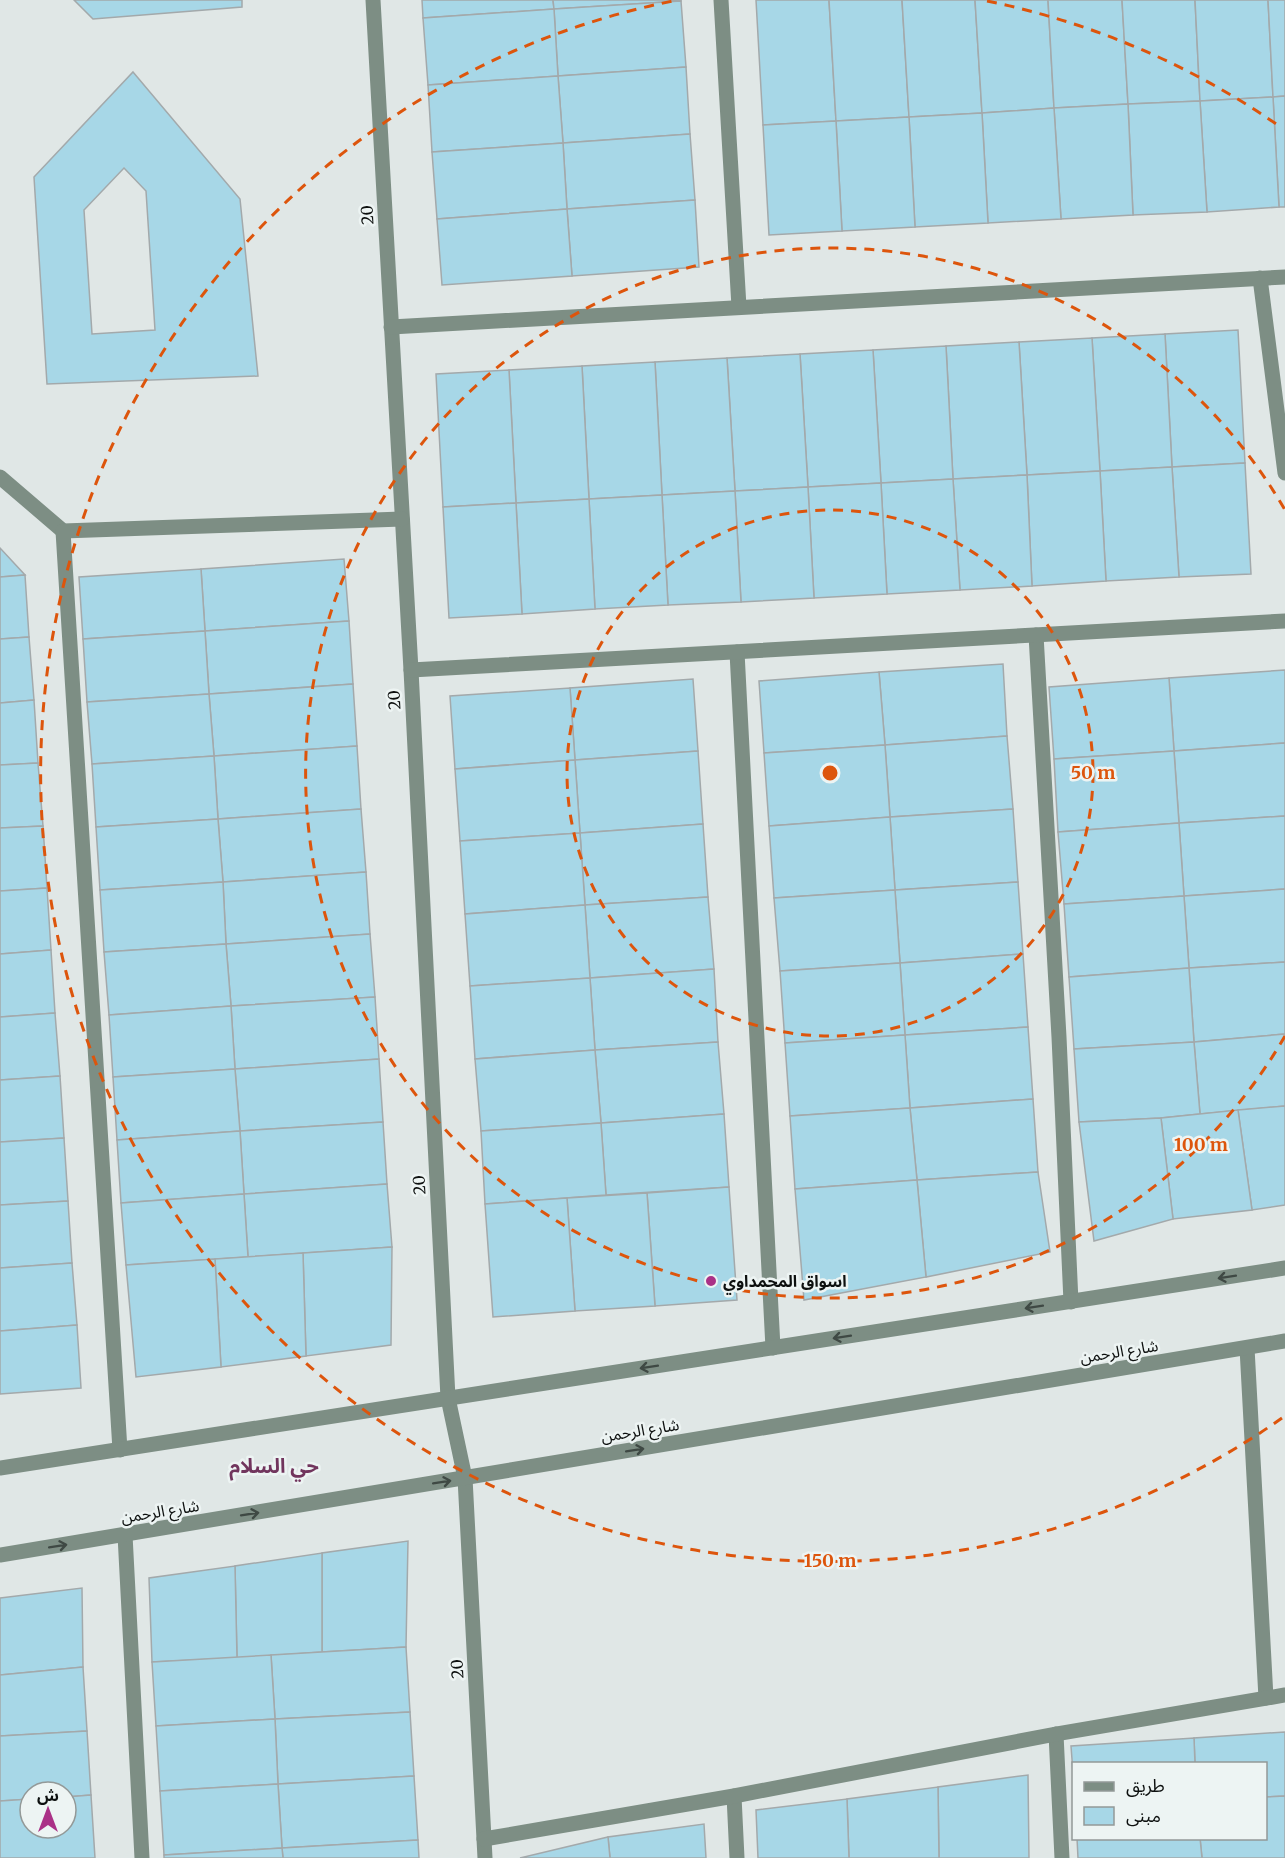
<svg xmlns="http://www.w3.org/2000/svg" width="1285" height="1858" viewBox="0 0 1285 1858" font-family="Merriweather,'Noto Sans Arabic',serif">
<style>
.building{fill:#a7d7e7;stroke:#a3a9ab;stroke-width:1.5;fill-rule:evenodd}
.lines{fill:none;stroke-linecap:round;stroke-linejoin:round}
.minor{stroke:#7d8e84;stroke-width:15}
.oneway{stroke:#3f4944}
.ring{fill:none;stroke:#dd550c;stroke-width:3;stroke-dasharray:10 8}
.poi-dot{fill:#aa3187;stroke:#edf4f3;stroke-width:2}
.labels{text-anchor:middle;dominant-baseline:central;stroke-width:5;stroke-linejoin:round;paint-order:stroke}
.street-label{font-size:16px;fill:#0d100f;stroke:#edf4f3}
.poi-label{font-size:16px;font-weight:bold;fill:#0d100f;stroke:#edf4f3;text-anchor:start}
.quarter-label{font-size:20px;font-weight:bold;fill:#71355d;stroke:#edf4f3}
.centre{fill:#dd550c;stroke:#edf4f3;stroke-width:3}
.ring-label{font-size:18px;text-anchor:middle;font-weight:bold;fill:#dd550c;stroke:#edf4f3;stroke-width:5;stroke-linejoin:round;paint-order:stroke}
</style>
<rect width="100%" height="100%" fill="#e0e7e6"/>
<g class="building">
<path d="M74,0H242V7L93,19Z"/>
<path d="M422,0H553L554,9L423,18Z"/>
<path d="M553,0H681V1L554,9Z"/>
<path d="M756,0H829L836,121L763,125Z"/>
<path d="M829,0H902L909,117L836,121Z"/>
<path d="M902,0H975L982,113L909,117Z"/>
<path d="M975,0H1048L1054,108L982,113Z"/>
<path d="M1048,0H1122L1128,104L1054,108Z"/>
<path d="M1122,0H1195L1200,101L1128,104Z"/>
<path d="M1195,0H1268L1273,97L1200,101Z"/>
<path d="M1268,0H1285V96L1273,97Z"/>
<path d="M681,1L686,67L558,76L554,9Z"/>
<path d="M554,9L558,76L428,85L423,18Z"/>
<path d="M686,67L690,134L563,143L558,76Z"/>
<path d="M133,72L240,199L258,376L47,384L34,177ZM124,168L146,191L155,330L92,334L84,210Z"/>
<path d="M558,76L563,143L432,152L428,85Z"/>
<path d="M1285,96V207H1279L1273,97Z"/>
<path d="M1273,97L1279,207L1207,212L1200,101Z"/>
<path d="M1200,101L1207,212L1133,215L1128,104Z"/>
<path d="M1128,104L1133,215L1061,219L1054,108Z"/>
<path d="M1054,108L1061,219L988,223L982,113Z"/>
<path d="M982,113L988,223L915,227L909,117Z"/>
<path d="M909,117L915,227L842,231L836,121Z"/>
<path d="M836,121L842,231L769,235L763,125Z"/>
<path d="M690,134L695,200L567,209L563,143Z"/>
<path d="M563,143L567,209L437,219L432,152Z"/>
<path d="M695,200L699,267L572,276L567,209Z"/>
<path d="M567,209L572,276L442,285L437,219Z"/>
<path d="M1238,330L1245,463L1172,467L1165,334Z"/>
<path d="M1165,334L1172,467L1100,471L1092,338Z"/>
<path d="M1092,338L1100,471L1027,475L1019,342Z"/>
<path d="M1019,342L1027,475L953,479L946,346Z"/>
<path d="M946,346L953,479L881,483L873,350Z"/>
<path d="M873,350L881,483L808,487L800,354Z"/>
<path d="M800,354L808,487L735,491L727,358Z"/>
<path d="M727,358L735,491L662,495L655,362Z"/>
<path d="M655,362L662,495L589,499L582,366Z"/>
<path d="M582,366L589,499L516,503L509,370Z"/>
<path d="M509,370L516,503L443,507L436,374Z"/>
<path d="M1245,463L1251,574L1179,577L1172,467Z"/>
<path d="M1172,467L1179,577L1106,581L1100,471Z"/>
<path d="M1100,471L1106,581L1032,586L1027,475Z"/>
<path d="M1027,475L1032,586L960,590L953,479Z"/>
<path d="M953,479L960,590L887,594L881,483Z"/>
<path d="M881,483L887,594L814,598L808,487Z"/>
<path d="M808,487L814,598L741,602L735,491Z"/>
<path d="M735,491L741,602L668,605L662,495Z"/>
<path d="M662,495L668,605L595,609L589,499Z"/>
<path d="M589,499L595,609L522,614L516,503Z"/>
<path d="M516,503L522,614L449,618L443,507Z"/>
<path d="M0,548L25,575L0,577Z"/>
<path d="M344,559L349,621L205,631L201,569Z"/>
<path d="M201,569L205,631L83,639L79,577Z"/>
<path d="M25,575L29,637L0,639V577Z"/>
<path d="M349,621L353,684L209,694L205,631Z"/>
<path d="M205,631L209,694L87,702L83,639Z"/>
<path d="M29,637L34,700L0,703V639Z"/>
<path d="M1003,664L1007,736L885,745L879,672Z"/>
<path d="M1285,670V743L1174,751L1169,678Z"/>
<path d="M879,672L885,745L764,753L759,681Z"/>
<path d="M1169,678L1174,751L1054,759L1049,687Z"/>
<path d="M693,679L698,751L575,760L570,688Z"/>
<path d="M353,684L357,746L214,756L209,694Z"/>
<path d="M570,688L575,760L455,769L450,696Z"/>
<path d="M209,694L214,756L92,764L87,702Z"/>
<path d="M34,700L38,763L0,765V703Z"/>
<path d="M1007,736L1013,809L890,817L885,745Z"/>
<path d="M1285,743V816L1179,823L1174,751Z"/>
<path d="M885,745L890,817L769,826L764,753Z"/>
<path d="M357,746L361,809L218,819L214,756Z"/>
<path d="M698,751L703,824L580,833L575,760Z"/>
<path d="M1174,751L1179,823L1058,832L1054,759Z"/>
<path d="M214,756L218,819L96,827L92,764Z"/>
<path d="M575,760L580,833L460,841L455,769Z"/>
<path d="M38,763L43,826L0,828V765Z"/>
<path d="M361,809L366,872L223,882L218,819Z"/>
<path d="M1013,809L1018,882L895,890L890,817Z"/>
<path d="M1285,816V889L1184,896L1179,823Z"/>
<path d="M890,817L895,890L774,898L769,826Z"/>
<path d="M218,819L223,882L100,890L96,827Z"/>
<path d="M1179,823L1184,896L1064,904L1058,832Z"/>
<path d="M703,824L708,897L585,905L580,833Z"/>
<path d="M43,826L47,888L0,891V828Z"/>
<path d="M580,833L585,905L465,914L460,841Z"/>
<path d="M366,872L370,934L226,944L223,882Z"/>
<path d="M223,882L226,944L104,952L100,890Z"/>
<path d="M1018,882L1023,954L900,963L895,890Z"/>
<path d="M47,888L51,950L0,954V891Z"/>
<path d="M1285,889V962L1189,968L1184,896Z"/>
<path d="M895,890L900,963L780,971L774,898Z"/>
<path d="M1184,896L1189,968L1069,977L1064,904Z"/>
<path d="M708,897L714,969L590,978L585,905Z"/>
<path d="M585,905L590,978L470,986L465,914Z"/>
<path d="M370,934L375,997L231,1006L226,944Z"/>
<path d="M226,944L231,1006L109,1015L104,952Z"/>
<path d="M51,950L55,1013L0,1017V954Z"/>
<path d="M1023,954L1028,1027L905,1035L900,963Z"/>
<path d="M1285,962V1034L1194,1042L1189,968Z"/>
<path d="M900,963L905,1035L785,1043L780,971Z"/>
<path d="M1189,968L1194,1042L1074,1049L1069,977Z"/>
<path d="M714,969L718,1042L595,1050L590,978Z"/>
<path d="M590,978L595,1050L475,1059L470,986Z"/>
<path d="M375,997L379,1059L235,1069L231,1006Z"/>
<path d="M231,1006L235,1069L113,1077L109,1015Z"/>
<path d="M55,1013L60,1076L0,1080V1017Z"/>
<path d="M1028,1027L1033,1099L910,1108L905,1035Z"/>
<path d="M1285,1034V1106L1200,1114L1194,1042Z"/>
<path d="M905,1035L910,1108L790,1116L785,1043Z"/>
<path d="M718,1042L724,1114L601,1123L595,1050Z"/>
<path d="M1194,1042L1200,1114L1161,1118L1079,1122L1074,1049Z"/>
<path d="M595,1050L601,1123L481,1131L475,1059Z"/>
<path d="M379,1059L383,1122L240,1131L235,1069Z"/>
<path d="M235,1069L240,1131L117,1140L113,1077Z"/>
<path d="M60,1076L64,1138L0,1142V1080Z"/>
<path d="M1033,1099L1038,1172L917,1180L910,1108Z"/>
<path d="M1285,1106V1205L1252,1210L1238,1110Z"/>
<path d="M910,1108L917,1180L795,1189L790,1116Z"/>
<path d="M1238,1110L1252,1210L1173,1219L1161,1118Z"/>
<path d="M724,1114L729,1187L606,1195L601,1123Z"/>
<path d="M1161,1118L1173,1219L1094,1241L1079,1122Z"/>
<path d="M383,1122L387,1184L244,1194L240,1131Z"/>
<path d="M601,1123L606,1195L485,1204L481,1131Z"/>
<path d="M240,1131L244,1194L121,1203L117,1140Z"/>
<path d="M64,1138L68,1201L0,1205V1142Z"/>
<path d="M1038,1172L1050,1252L926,1277L917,1180Z"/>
<path d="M917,1180L926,1277L804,1300L795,1189Z"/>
<path d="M387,1184L392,1247L248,1257L244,1194Z"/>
<path d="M729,1187L737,1300L655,1306L647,1193Z"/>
<path d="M647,1193L655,1306L575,1311L567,1198Z"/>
<path d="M244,1194L248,1257L126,1265L121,1203Z"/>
<path d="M567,1198L575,1311L493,1317L485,1204Z"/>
<path d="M68,1201L72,1263L0,1268V1205Z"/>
<path d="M392,1247L391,1345L306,1356L303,1253Z"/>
<path d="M303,1253L306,1356L221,1367L215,1259Z"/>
<path d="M215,1259L221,1367L136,1377L126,1265Z"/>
<path d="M72,1263L77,1325L0,1331V1268Z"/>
<path d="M77,1325L81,1388L0,1394V1331Z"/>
<path d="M408,1541L406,1647L322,1652V1553Z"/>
<path d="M322,1553V1652L237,1658L235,1566Z"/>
<path d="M235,1566L237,1658L152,1662L149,1578Z"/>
<path d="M82,1588L83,1667L0,1675V1598Z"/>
<path d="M406,1647L410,1712L275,1719L271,1655Z"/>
<path d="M271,1655L275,1719L156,1726L152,1662Z"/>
<path d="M83,1667L87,1731L0,1736V1675Z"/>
<path d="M410,1712L414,1776L278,1784L275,1719Z"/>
<path d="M275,1719L278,1784L160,1791L156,1726Z"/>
<path d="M87,1731L91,1795L66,1797V1792H30V1799L0,1801V1736Z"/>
<path d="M1285,1732V1796L1266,1797V1764H1195L1194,1738Z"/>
<path d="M1194,1738L1195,1764H1074V1786L1071,1746Z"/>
<path d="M1028,1775L1029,1858H939L938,1787Z"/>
<path d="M414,1776L418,1840L282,1848L278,1784Z"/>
<path d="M278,1784L282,1848L164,1855L160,1791Z"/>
<path d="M938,1787L939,1858H849L847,1799Z"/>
<path d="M91,1795L95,1858H0V1801L30,1799V1828H66V1797Z"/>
<path d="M1285,1796V1858H1202L1200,1838H1266V1797Z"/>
<path d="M847,1799L849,1858H758L756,1810Z"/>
<path d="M704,1824L706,1858H610L608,1837Z"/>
<path d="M608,1837L610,1858H520Z"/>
<path d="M1077,1838H1200L1202,1858H1078Z"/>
<path d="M418,1840L419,1858H283L282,1848Z"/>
<path d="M282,1848L283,1858H164V1855Z"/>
</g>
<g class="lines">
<g class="minor">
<path d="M373,0L411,670L448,1398L465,1478L485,1858"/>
<path d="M721,0L739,307"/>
<path d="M1260,278L1285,473"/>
<path d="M391,327L1285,277"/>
<path d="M0,477L63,531L402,519"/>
<path d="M63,531L120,1450"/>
<path d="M1036,635L1059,1037L1071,1302"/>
<path d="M737,652L773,1348"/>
<path d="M411,670L1285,621"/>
<path d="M1247,1348L1266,1698"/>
<path d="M0,1468L1285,1268"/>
<path d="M125,1535L142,1858"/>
<path d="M0,1555L1285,1341"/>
<path d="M1056,1734L1062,1858"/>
<path d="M734,1796L737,1858"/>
<path d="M484,1839L734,1796L1056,1734L1285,1695"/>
</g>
</g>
<defs><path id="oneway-shaft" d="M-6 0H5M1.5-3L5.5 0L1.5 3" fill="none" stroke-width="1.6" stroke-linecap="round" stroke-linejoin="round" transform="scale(1.5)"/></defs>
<g class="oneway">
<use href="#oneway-shaft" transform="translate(1227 1277) rotate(171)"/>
<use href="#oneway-shaft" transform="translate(1034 1307) rotate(171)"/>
<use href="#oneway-shaft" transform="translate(842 1337) rotate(171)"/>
<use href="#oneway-shaft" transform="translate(649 1367) rotate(171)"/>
<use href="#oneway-shaft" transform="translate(635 1450) rotate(-9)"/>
<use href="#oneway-shaft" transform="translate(442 1482) rotate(-9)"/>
<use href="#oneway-shaft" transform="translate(250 1514) rotate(-9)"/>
<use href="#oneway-shaft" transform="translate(58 1546) rotate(-9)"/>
</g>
<g class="ring">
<circle cx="830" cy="773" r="263"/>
<path d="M1285 1036A525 525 0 1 1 1285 510"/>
<path d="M1282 1418A788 788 0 1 1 673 1M987 1A788 788 0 0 1 1282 128"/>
</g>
<circle class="poi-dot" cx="711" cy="1281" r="6"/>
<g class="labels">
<g class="street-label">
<text transform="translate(367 215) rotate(-93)">20</text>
<text transform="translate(394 700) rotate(-93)">20</text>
<text transform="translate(419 1185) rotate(-93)">20</text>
<text transform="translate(1119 1351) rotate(-9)">شارع الرحمن</text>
<text transform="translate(640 1430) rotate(-9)">شارع الرحمن</text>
<text transform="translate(160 1511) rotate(-9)">شارع الرحمن</text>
<text transform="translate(457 1669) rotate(-93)">20</text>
</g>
<g class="poi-label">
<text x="723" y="1281">اسواق المحمداوي</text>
</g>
<g class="quarter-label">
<text x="274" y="1465">حي السلام</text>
</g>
</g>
<circle cx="830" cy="773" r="9" class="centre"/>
<g class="ring-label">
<text x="1093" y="779">50 m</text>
<text x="1201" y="1151">100 m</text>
<text x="830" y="1567">150 m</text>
</g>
<rect x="1072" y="1762" width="195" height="78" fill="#edf4f3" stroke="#939998" stroke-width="1.5"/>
<rect x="1084" y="1782" width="30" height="9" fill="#7d8e84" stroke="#939998" stroke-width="1.5"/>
<text x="1126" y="1792" font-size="18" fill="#0d100f">طريق</text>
<rect x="1084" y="1807" width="30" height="18" fill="#a7d7e7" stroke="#939998" stroke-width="1.5"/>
<text x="1126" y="1822" font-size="18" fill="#0d100f">مبنى</text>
<g transform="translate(48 1810)"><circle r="28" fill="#edf4f3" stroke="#939998" stroke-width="1.5"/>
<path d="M0-4.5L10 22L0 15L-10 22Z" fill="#aa3187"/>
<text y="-9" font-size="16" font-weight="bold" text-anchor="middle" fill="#0d100f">ش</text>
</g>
</svg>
